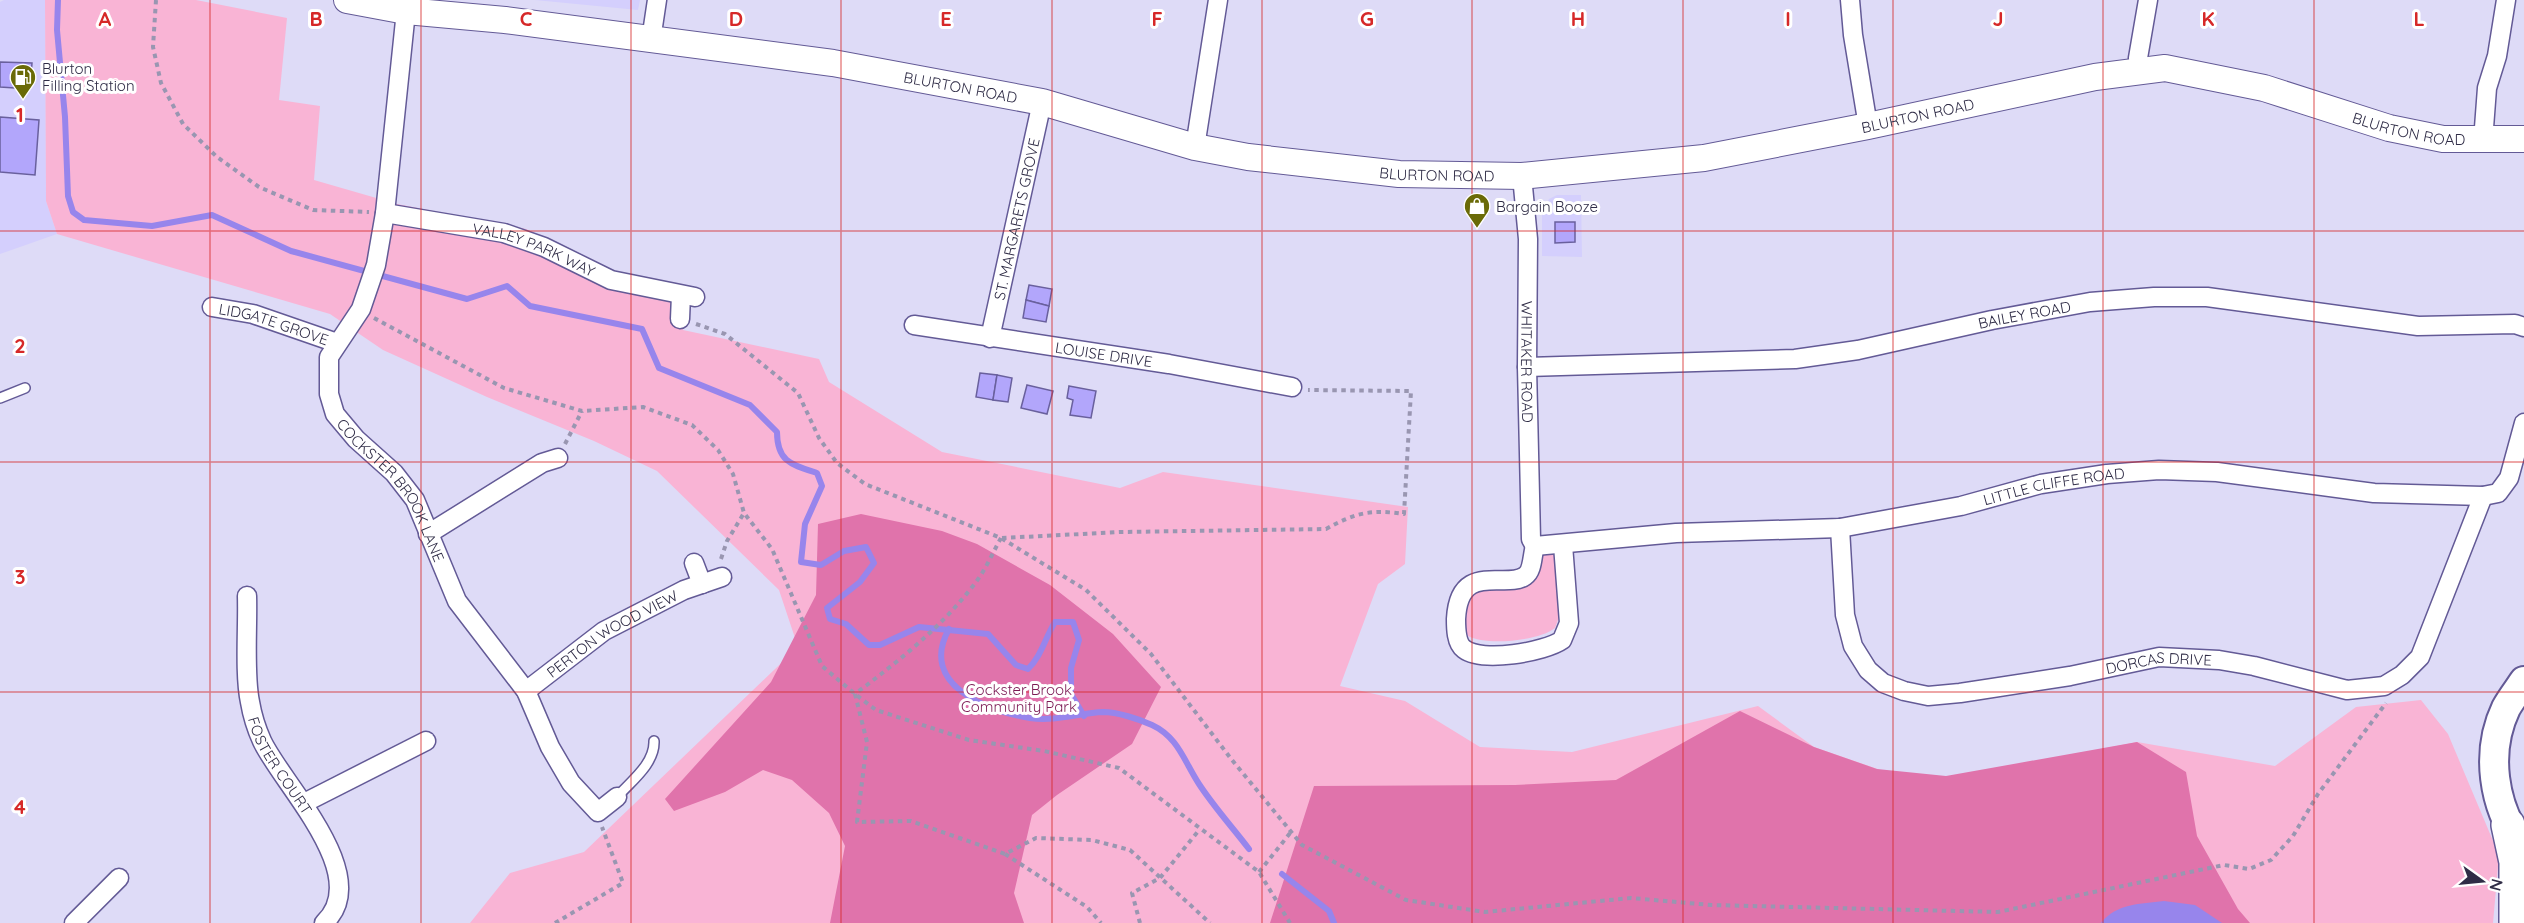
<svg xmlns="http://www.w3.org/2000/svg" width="2524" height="923" viewBox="0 0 2524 923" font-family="Quicksand,sans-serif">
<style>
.built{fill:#d4cffd}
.green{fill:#f9b4d5}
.forest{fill:#e073ab}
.water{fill:#9785ec}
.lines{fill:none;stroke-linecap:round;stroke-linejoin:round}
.stream{stroke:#9785ec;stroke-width:6}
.building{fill:#b2a6fb;stroke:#69609d;stroke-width:1.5}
.lane-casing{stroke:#635a96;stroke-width:12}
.street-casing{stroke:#635a96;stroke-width:21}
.secondary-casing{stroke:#635a96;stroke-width:28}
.primary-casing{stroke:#635a96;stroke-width:32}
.highway-casing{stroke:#635a96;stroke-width:36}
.path{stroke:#9996b1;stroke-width:4;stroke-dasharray:4.5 4.5;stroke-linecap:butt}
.lane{stroke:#fff;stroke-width:9}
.street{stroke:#fff;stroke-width:18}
.secondary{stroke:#fff;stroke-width:26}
.primary{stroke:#fff;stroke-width:28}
.highway{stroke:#fff;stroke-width:33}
.grid{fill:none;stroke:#d62828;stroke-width:1.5;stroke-opacity:0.55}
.labels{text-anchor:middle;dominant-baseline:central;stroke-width:6;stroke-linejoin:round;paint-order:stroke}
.poi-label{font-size:15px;fill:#2f2c46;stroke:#fff;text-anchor:start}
.street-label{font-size:15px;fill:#2f2c46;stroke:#fff}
.park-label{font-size:15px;fill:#7c1a54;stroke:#fff}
.grid-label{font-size:20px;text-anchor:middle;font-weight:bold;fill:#d62828;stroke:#fff;stroke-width:6;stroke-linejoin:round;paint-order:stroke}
</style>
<rect width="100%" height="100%" fill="#dedbf7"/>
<g class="built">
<path d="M4,0H45L46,201L57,234L0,254V2Z"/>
<path d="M535,0H640L638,10Z"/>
<path d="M1557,195H1581L1582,257L1542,256V212L1549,199Z"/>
</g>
<g class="green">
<path d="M45,0H196L287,18L279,100L320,106L314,180L397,204L526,229L600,265L648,283L688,290L683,330L819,359L829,382L942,452L1120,488L1163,472L1408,507L1405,564L1378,584L1340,686L1405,701L1480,747L1572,752L1758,706L1814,747L1892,774L1926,777L1970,775L2137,742L2275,766L2356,707L2421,700L2448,734L2499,855L2493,923H470L510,873L584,852L798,647L779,590L657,471L594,441L487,397L383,350L330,314L57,234L46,201Z"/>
<path d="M1554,549L1559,617L1555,628C1539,641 1486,646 1468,636C1460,621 1466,607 1472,592L1517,582L1539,552Z"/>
</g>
<g class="forest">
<path d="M861,514L942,531L977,544L1050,585L1113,634L1161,687L1132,744L1057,795L1032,815L1014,893L1024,923H830L845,846L829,813L792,780L763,770L725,792L674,811L665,799L771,682L816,595L818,524Z"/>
<path d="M1740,711L1814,747L1877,769L1946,776L2137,742L2186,772L2197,836L2238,909L2250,923H1270L1314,786L1515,785L1616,780Z"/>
</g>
<path class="water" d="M2164,901L2195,905L2222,923H2101C2117,903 2140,904 2164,901Z"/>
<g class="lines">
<g class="stream">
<path d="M58,0L57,30L65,117L68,196L73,212L84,220L152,226L212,215L291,251L467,299L507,286L530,306L642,329L659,368L750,405L777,432C777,462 792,465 817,473L822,486L805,524L801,562L821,565L844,551L866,547L874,563L860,582L827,608L830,619L846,624L869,645H880L919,627L988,634L1016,665L1028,669C1042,655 1045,638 1055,622H1073L1079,640L1071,668V694L1084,716"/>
<path d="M949,629C918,684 986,711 1030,718C1054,722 1080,713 1103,712C1117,712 1139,719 1152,725C1178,737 1184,761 1199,784C1214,807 1233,828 1249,849"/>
<path d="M1282,874L1329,911L1334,923"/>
</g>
</g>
<g class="building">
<path d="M0,62L32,63L30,89L0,87Z"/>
<path d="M0,117L39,120L35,175L0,172Z"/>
<path d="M1555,222H1575V242L1555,243Z"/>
<path d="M1029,285L1052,289L1049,306L1026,300Z"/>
<path d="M1026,300L1049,306L1046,322L1023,318Z"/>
<path d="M980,373L997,375L993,400L976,397Z"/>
<path d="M997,375L1012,378L1008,402L993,400Z"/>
<path d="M1027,385L1053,391L1047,414L1021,408Z"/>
<path d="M1069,386L1096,391L1091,418L1070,415L1073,400L1067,398Z"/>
</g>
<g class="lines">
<g class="lane-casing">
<g id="lane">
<path d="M0,398L25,388"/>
<path d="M617,797C630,782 655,764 654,741"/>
</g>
</g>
<g class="street-casing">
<g id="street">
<path d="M1850,0L1853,35L1868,126"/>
<path id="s1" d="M406,11L385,213L376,265L361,309L329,357V394L335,414L356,439L394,473L415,500L457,601L526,691L550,747L571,783L598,812L617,797"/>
<path d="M651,40L657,0"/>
<path d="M2139,71L2138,58L2148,0"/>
<path d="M2483,141L2487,88L2497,56L2506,0"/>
<path d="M1195,147L1218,0"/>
<path id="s2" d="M1522,176L1528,239L1527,367L1531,539L1535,546"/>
<path id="s3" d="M385,213L504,233L544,247L611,280L695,297"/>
<path id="s4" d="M212,307L253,314L337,343"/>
<path d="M680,319L681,295"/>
<path id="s5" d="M914,325L1169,364L1292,387"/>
<path id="s6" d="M990,338L1042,102"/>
<path id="s7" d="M1527,367L1795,359L1858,350L1992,320L2090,302L2154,297H2207L2418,326L2515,324L2524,327"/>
<path id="s8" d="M1840,528L1845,615L1853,646L1868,670L1883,683L1904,691L1928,696L1960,693L2070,676L2159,657L2219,660L2254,666L2347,690L2384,686L2402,675L2420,657L2483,496"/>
<path d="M428,534L542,463L558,458"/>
<path id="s9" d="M1535,546L1676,533L1840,528L1961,506L2041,484L2107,474L2159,470L2217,472L2374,493L2483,496L2498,493L2509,478L2524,423"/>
<path d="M1535,546C1532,555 1533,571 1525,576C1506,590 1459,560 1456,619C1456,628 1456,643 1464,649C1482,663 1545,652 1562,640L1569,623L1563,545"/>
<path d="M694,563L702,584"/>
<path id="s10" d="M247,596C248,626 244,674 250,702C252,714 257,730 262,741C282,784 375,876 324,923"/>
<path id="s11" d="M526,691L604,631L684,590L722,577"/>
<path d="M304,803L426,741"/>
<path d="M74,923L119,878"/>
</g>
</g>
<g class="secondary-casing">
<g id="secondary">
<path id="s12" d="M347,0L406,11L505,20L833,63L1042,102L1195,147L1248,157L1399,174L1522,176L1704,158L1868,126L2095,77L2165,68L2264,88L2389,128L2443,139H2524"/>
</g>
</g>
<g class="primary-casing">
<path id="primary" d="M2521,844C2493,806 2485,752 2506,708C2511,699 2518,690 2524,681"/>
</g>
<g class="highway-casing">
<path id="highway" d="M2508,825L2516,862V923"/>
</g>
<g class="path">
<path d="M156,0L153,47L161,83L183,124L217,157L259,187L313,210L369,212"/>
<path d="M374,318L504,388L582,411L643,407L692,425L718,450L733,474L744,513L772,549L822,666L855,694L876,710L969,740L1044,751L1119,768L1259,872L1290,923"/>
<path d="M696,324L725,334L798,393L819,438L837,463L865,484L1001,538L1086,590L1151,654L1232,760L1302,845L1406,900L1485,912L1631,898L1711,905L1998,912L2224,865L2249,869L2271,860L2293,836L2318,794L2386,703"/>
<path d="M565,444L582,411"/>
<path d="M1001,538C993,552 986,569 976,582C942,627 900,660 855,694L867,742L857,822L911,821L1005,854L1036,838L1092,840L1130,850L1210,923"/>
<path d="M1002,538L1121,532L1326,529C1355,513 1370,509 1404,514L1411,391L1308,390"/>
<path d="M721,559L727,541L744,513"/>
<path d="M1005,854L1087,907L1101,923"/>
<path d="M1259,872L1291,832"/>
<path d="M555,923L623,883L602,827"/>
<path d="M1140,923L1132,893L1160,878L1200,829"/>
</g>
<use href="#lane" class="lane"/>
<use href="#street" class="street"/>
<use href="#secondary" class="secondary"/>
<use href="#primary" class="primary"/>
<use href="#highway" class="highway"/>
</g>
<path class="grid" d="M210,0V923M421,0V923M631,0V923M841,0V923M1052,0V923M1262,0V923M1472,0V923M1683,0V923M1893,0V923M2103,0V923M2314,0V923M0,231H2524M0,462H2524M0,692H2524"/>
<defs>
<g id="fuel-pin" transform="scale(1.35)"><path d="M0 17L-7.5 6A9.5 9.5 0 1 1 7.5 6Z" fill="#6a6a07" stroke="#fff"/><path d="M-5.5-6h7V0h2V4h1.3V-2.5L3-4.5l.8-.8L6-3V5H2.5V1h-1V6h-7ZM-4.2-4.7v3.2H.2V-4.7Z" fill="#fff"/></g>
<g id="shop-pin" transform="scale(1.35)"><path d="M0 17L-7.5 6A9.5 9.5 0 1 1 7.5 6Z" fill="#6a6a07" stroke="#fff"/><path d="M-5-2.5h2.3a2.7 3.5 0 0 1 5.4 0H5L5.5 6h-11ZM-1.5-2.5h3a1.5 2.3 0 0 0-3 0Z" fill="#fff"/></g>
</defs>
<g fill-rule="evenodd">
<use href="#fuel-pin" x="23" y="77"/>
<use href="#shop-pin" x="1477" y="206"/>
</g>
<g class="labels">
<g class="poi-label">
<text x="42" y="68">Blurton<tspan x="42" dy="17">Filling Station</tspan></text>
<text x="1496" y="206">Bargain Booze</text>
</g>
<g class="street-label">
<text stroke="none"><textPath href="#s12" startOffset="620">BLURTON ROAD</textPath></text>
<text stroke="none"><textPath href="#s12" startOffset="1592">BLURTON ROAD</textPath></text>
<text stroke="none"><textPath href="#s12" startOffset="2096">BLURTON ROAD</textPath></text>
<text stroke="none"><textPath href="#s12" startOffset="1106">BLURTON ROAD</textPath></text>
<text stroke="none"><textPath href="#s6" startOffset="122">ST. MARGARETS GROVE</textPath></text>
<text stroke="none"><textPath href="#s3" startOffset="154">VALLEY PARK WAY</textPath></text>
<text stroke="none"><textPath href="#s7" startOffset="502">BAILEY ROAD</textPath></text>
<text stroke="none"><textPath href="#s4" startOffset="64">LIDGATE GROVE</textPath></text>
<text stroke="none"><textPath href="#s5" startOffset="192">LOUISE DRIVE</textPath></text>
<text stroke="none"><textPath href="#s2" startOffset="186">WHITAKER ROAD</textPath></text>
<text stroke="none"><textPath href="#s9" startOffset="524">LITTLE CLIFFE ROAD</textPath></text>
<text stroke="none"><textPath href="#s1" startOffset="514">COCKSTER BROOK LANE</textPath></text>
<text stroke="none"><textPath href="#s11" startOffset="104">PERTON WOOD VIEW</textPath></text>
<text stroke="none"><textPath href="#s8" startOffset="448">DORCAS DRIVE</textPath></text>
<text stroke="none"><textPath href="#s10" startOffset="177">FOSTER COURT</textPath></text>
</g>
<g class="park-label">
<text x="1019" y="689">Cockster Brook<tspan x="1019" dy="17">Community Park</tspan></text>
</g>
</g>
<g class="grid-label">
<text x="105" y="26">A</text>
<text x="316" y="26">B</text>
<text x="526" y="26">C</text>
<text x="736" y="26">D</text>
<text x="946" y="26">E</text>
<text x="1157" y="26">F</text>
<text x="1367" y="26">G</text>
<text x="1578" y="26">H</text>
<text x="1788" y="26">I</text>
<text x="1998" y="26">J</text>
<text x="2208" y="26">K</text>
<text x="2419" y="26">L</text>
<text x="20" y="122">1</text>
<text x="20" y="353">2</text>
<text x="20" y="584">3</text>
<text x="20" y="814">4</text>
</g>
<g transform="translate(2482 881) rotate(105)" stroke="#ffffff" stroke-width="4.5" paint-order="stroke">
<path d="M0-4.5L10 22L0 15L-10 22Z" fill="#2f2c46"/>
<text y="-9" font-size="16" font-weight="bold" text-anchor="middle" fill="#2f2c46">N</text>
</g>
</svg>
